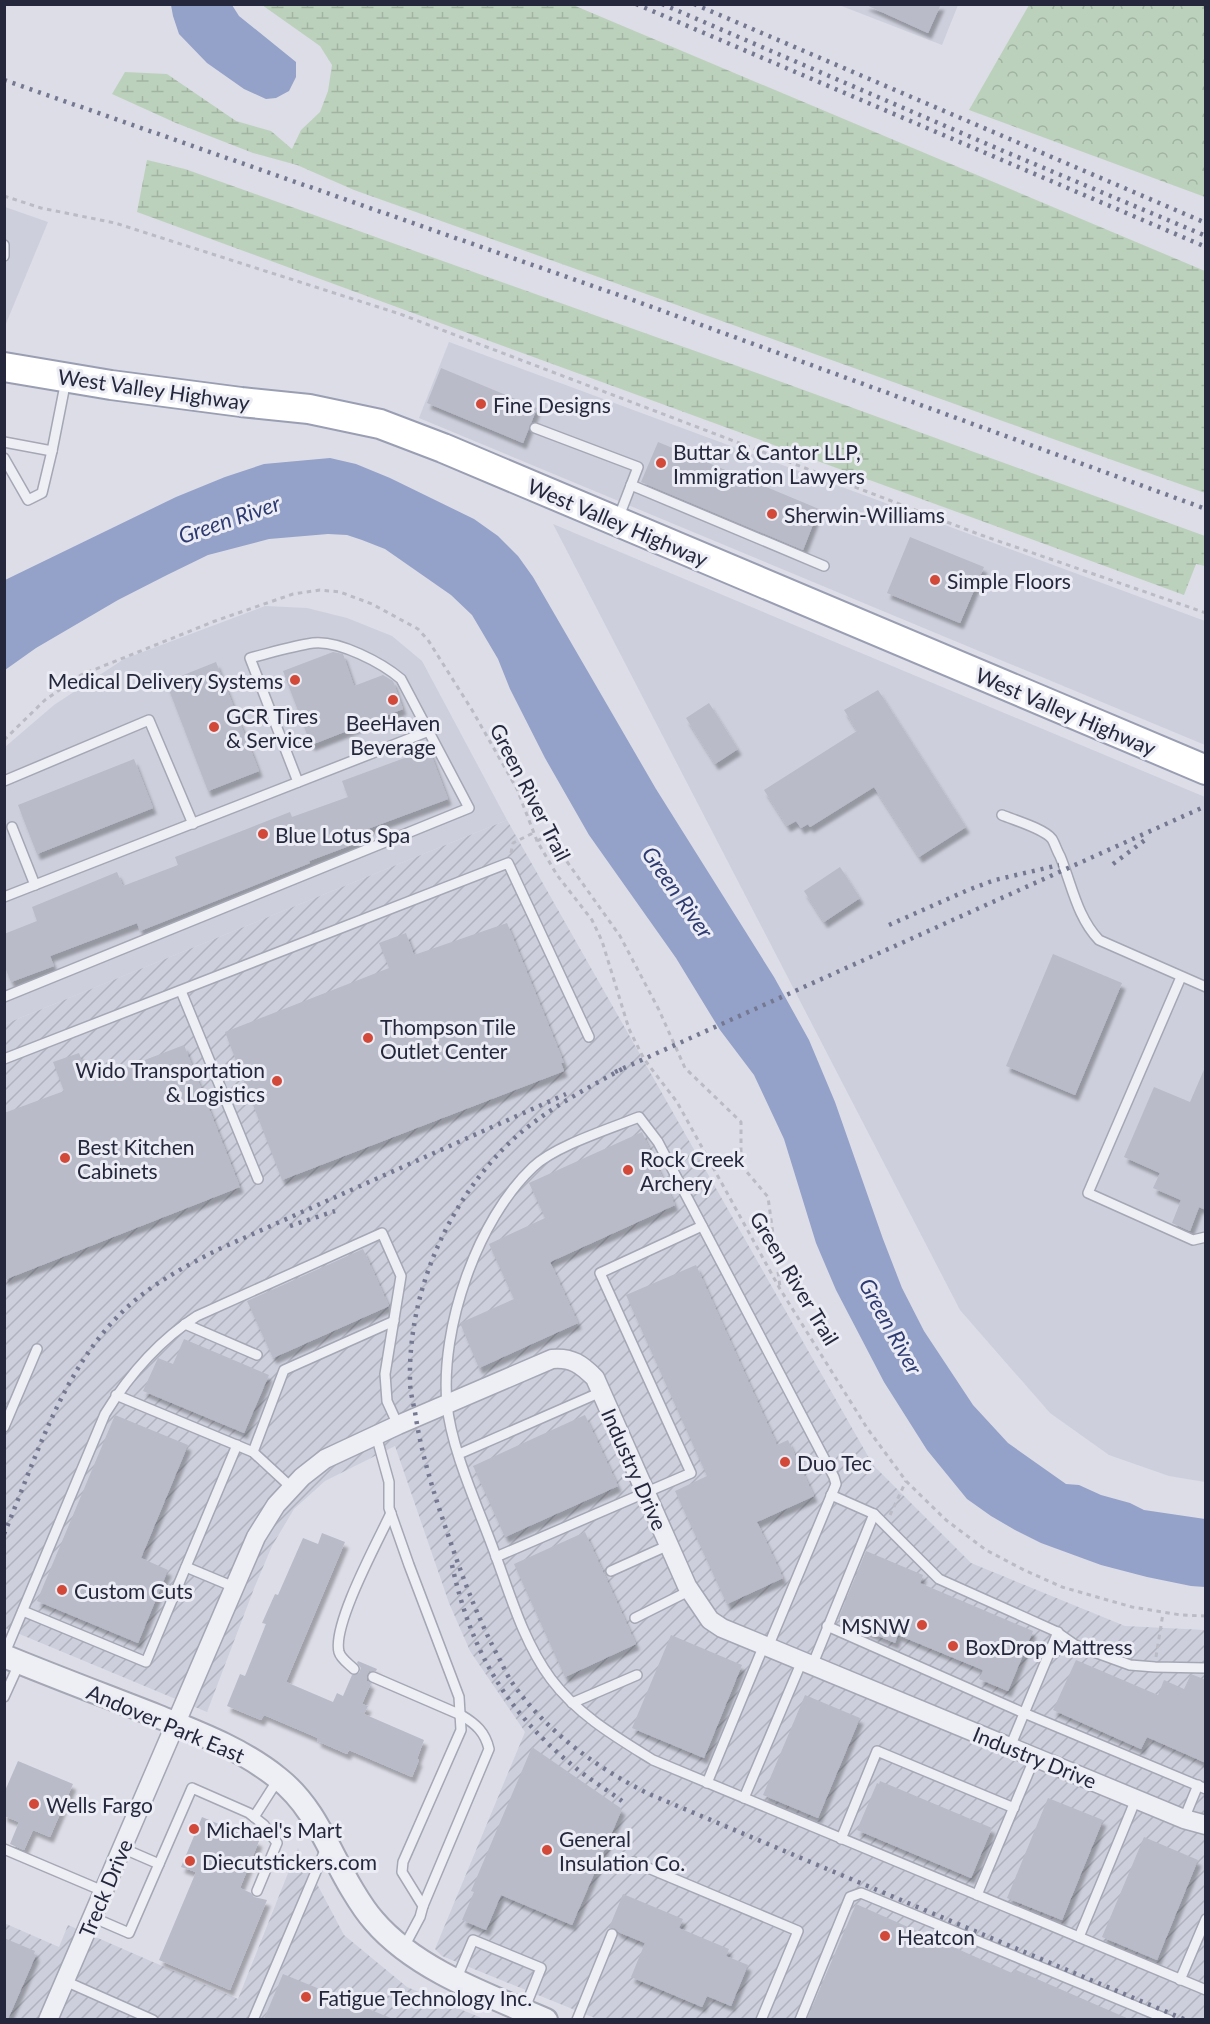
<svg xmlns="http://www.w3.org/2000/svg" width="1210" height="2024" viewBox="0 0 1210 2024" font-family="Lato,sans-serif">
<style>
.built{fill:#cdcfdc}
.industrial{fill:url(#industrial-furrows)}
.forest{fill:url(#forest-crowns)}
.wetland{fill:url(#wetland-marsh)}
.water{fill:#94a1c9}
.building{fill:#b9bbc9;filter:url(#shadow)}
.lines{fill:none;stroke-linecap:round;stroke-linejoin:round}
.service-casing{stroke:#a5a7b4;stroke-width:12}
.minor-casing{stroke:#a5a7b4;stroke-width:21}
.tertiary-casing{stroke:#a5a7b4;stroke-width:26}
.primary-casing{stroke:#9a9eb3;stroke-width:32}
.path{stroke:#babbc5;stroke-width:3;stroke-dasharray:4.5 4.5;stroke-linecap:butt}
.service{stroke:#eeeff5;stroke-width:9}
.minor{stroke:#eeeff5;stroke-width:18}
.tertiary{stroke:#eeeff5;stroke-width:22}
.primary{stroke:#fff;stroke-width:28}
.rail{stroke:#757891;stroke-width:4.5;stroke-dasharray:3 6;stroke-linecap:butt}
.poi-dot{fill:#d2493a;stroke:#ebecf4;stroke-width:2}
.labels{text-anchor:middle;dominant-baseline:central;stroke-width:6;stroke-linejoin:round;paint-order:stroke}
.street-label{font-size:21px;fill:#25283d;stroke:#ebecf4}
.poi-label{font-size:21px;fill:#25283d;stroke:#ebecf4;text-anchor:start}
.water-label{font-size:22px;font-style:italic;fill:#2e3b72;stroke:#ebecf4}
</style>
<defs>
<pattern id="industrial-furrows" width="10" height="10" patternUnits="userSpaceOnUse" patternTransform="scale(1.5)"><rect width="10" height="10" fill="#cdcfdc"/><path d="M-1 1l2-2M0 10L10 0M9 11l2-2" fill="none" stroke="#b0b2be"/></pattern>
<pattern id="forest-crowns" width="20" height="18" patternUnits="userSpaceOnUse" patternTransform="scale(1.5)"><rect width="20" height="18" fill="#bcd1bc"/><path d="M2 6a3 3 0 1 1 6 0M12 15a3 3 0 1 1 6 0" fill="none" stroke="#a1b3a2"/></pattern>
<pattern id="wetland-marsh" width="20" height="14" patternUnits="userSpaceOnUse" patternTransform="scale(1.5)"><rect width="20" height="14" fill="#bcd1bc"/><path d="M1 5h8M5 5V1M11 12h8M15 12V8" fill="none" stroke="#a1b3a2"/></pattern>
<filter id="shadow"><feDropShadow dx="3.5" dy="6" stdDeviation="1.5" flood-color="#0004"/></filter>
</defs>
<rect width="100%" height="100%" fill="#dcdde7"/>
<g class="built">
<path d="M839,5H958L942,45Z"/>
<path d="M5,207L48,222L5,326Z"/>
<path d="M449,342L1205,621V745L419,418Z"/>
<path d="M553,524L1205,797V1482L1169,1476L1109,1455L1050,1413L960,1310Z"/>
<path d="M265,606L307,608L347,618L392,636L422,661L507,820L5,1024V747L54,705L124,659Z"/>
</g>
<g class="industrial">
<path d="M507,820L873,1465L971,1563L1125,1626L1205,1630V2019H597L442,1956L435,1949L525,1732L470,1651L449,1603L395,1446L325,1481L294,1509L272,1546L255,1586L207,1712L5,1628V1024Z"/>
<path d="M298,1848L344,1935L407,1987L484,2019H5L4,1923L59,1947L68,1925L238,1999Z"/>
</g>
<path class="forest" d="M1029,5H1205V197L969,110Z"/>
<g class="wetland">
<path d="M262,5H573L1205,271V493L354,190L297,165L253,153L176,123L112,94L125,72L167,74L236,121L271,131L292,149L301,130L320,112L328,91L332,65L320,46Z"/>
<path d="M147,160L185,169L768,377L1205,536V566L1196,564L1184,595L137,212Z"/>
</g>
<g class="water">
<path d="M171,5H232L239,16L296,62V77L289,91L276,98L266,99L244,89L207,63L179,34L173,16Z"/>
<path d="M330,458L356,464L390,478L474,519L498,536L518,556L533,577L656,789L774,977L809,1040L835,1102L883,1239L902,1288L924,1331L973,1405L1008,1443L1066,1484L1079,1485L1101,1495L1130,1503L1144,1510L1205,1519V1587L1191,1586L1147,1577L1101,1565L1041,1543L1015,1530L991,1516L967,1499L927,1450L884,1382L836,1290L816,1243L784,1139L754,1075L720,1030L676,958L589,835L545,758L510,689L498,659L472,615L451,595L385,549L362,540L347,535L328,534L269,539L208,555L167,575L118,600L36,648L5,670V580L176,497L225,477L264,464Z"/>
</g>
<g class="building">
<path d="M864,4H941L928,33Z"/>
<path d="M441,368L537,408L523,443L427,403Z"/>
<path d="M658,442L819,509L803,550L641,482Z"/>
<path d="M910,537L984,567L960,623L887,593Z"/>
<path d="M333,652L343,654L354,686L383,675L393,681L403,709L311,745L283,671Z"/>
<path d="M216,662L259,771L208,791L166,682Z"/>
<path d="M878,690L966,827L919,857L874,787L810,827L808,824L801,828L796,821L787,826L764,790L857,731L844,710Z"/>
<path d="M709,703L738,749L715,764L686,718Z"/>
<path d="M429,749L448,799L362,831L365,840L309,861L310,863L183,914L140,931L137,923L50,956L54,966L11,982L4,965V934L37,921L32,907L117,872L123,886L178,865L175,857L290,812L292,817L348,797L342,781Z"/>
<path d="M134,759L153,808L37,854L18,805Z"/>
<path d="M840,867L860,898L824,922L804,891Z"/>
<path d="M507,923L564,1063H561L564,1071L282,1180L225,1032L389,968L379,943L406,933L414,955Z"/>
<path d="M1053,954L1122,983L1075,1095L1006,1066Z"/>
<path d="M184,1045L240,1187L4,1280V1113L64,1091L53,1062L79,1053L90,1081Z"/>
<path d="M1206,1065V1210L1199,1207L1190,1231L1172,1223L1181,1200L1153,1188L1160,1173L1124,1157L1154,1087L1190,1102Z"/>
<path d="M642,1132L675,1205L550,1262L578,1323L479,1368L460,1323L514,1299L489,1244L545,1218L529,1183Z"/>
<path d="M363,1249L389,1306L273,1358L247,1301Z"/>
<path d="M696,1265L777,1445L788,1440L814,1496L757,1522L783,1578L727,1604L675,1491L707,1476L626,1295Z"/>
<path d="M184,1339L269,1375L244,1433L143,1391L158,1358L173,1364Z"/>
<path d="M115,1415L188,1445L141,1558L168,1570L138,1643L37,1601Z"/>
<path d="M585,1415L618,1486L505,1537L473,1466Z"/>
<path d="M585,1532L636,1644L565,1677L514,1564Z"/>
<path d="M322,1533L345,1542L286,1682L333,1702L337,1693L343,1696L352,1675L359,1673L361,1668L357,1663L358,1661L377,1669L376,1671H369L367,1675V1681L371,1683L362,1704L368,1706L364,1714L424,1740L417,1759L419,1760L412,1777L349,1750L347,1754L317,1741L318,1738L264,1715L261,1720L227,1706L240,1674L245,1676L266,1624L262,1623L275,1594L278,1595L303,1538L318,1544Z"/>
<path d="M866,1551L923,1575L920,1583L1033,1631L1008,1691L979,1679L983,1670L898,1635L895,1643L838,1619Z"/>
<path d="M671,1635L742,1665L704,1758L632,1728Z"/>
<path d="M1076,1660L1158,1695L1164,1680L1184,1689L1191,1674L1206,1680V1763L1147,1737L1141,1749L1053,1710Z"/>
<path d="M805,1695L860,1718L818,1818L763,1795Z"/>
<path d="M532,1747L622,1809L572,1925L501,1895L486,1930L462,1920L474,1892L471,1891Z"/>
<path d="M18,1761L73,1784L50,1837L33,1830L24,1850L10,1844L19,1822L4,1816V1793Z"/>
<path d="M880,1781L992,1828L971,1878L857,1830L877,1783L879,1784Z"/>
<path d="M1048,1798L1103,1820L1062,1920L1007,1898Z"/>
<path d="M202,1817L259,1841L240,1888L251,1893L254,1897L267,1900L230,1990L159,1960L196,1872L181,1867Z"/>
<path d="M1144,1837L1198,1860L1157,1960L1102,1937Z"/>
<path d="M623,1894L683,1919L679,1928L729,1949L726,1956L748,1965L731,2006L707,1996L702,2007L631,1977L645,1943L618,1932L615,1928H609Z"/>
<path d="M856,1904L1012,1973L1014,1969L1129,2019H807Z"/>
<path d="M4,1938L35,1951L34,1954L36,1955L8,2019H4Z"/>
<path d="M283,1974L393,2019H264Z"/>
</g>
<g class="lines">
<g class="service-casing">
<g id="service">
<path d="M4,245V256"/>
<path d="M535,428L638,467L618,519"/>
<path d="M4,442L52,451L66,380"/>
<path d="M4,458L28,500L42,493L52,451"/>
<path d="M631,485L824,566"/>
<path d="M4,781L149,720L193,824"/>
<path d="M1002,815C1014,820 1045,829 1052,839C1055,844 1057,851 1060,856C1072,885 1077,917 1099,940L1206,987"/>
<path d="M12,827L35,885"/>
<path d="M4,897L429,731"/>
<path d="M1181,977L1088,1193L1193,1240L1206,1237"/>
<path d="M181,991L258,1179"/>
<path d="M4,997L469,808L401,679C382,663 339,640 313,643C292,646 270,653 250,658L298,782"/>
<path d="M4,1059L508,863L589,1037"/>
<path d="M185,1324L257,1355"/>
<path d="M116,1395L253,1452L292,1488"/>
<path d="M4,1427L37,1349"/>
<path d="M376,1435L389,1482V1508L409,1565L459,1697L461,1730L403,1862L402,1872L423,1906L420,1917L404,1947"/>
<path d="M253,1452L284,1370L394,1321"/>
<path d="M459,1454L601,1392"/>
<path d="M831,1495L874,1514L939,1579L1055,1631L1075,1645L1130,1665L1155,1667L1206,1668"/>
<path d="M496,1557L691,1473L600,1273L702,1226"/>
<path d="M186,1567L234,1587"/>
<path d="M611,1571L669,1545"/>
<path d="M23,1611L146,1662L237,1445"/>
<path d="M635,1618L689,1591"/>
<path d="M827,1626L1024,1713L1206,1789"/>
<path d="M768,1647L836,1484L834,1477L658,1142L639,1117C609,1129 555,1146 533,1167C477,1220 440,1328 447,1404C451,1449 478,1507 494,1551C510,1594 523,1641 551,1679C578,1715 616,1737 653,1760L1206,1990"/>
<path d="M4,1655L105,1414C129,1375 158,1341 197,1316L382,1233L401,1276L385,1374L387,1401L398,1425"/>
<path d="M812,1666L874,1514"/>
<path d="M354,1669C349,1664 341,1659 339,1652C332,1625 378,1541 391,1513"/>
<path d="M373,1677L461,1715C476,1724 485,1732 489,1749L423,1906"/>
<path d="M4,1697L19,1664"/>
<path d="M572,1703L637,1675"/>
<path d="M1010,1747L1058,1632"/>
<path d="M707,1783L764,1645"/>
<path d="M744,1798L802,1661"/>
<path d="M254,1817L279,1778"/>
<path d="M1184,1819L1198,1785"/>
<path d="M841,1839L877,1751L1014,1808"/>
<path d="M122,1848L159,1864"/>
<path d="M4,1849L103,1891"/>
<path d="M634,1862L798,1931L761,2020"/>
<path d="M977,1895L1035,1757"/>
<path d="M92,1917L129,1933L192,1788L249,1813L264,1825L277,1843L257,1891"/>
<path d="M1079,1937L1136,1799"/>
<path d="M456,1980L473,1940L541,1968L524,2010"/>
<path d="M1180,1980L1206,1919"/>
<path d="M65,1981L153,2020"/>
<path d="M253,2020L326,1848"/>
<path d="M577,2020L612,1934"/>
<path d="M800,2020L850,1897L861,1893L1169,2020"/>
</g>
</g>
<g class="minor-casing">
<path id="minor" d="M48,2020L256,1537L276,1505L302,1477L325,1459L398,1425L552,1359C572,1357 582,1365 595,1378L687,1586L710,1620L722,1628L1184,1819L1206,1825"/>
</g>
<g class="tertiary-casing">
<path id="tertiary" d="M4,1656C55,1677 106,1696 157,1716C199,1733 242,1749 278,1778C316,1808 329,1852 353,1891C359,1901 366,1912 374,1921C416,1970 488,1995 546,2020"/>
</g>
<g class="primary-casing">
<path id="primary" d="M4,367L111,385L241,402L309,409L380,424L443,448L1206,770"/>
</g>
<g class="path">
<path d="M4,196L41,208L115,223L400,314L981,535L1206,613"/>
<path d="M4,740L45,700L81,675L215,621L293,594L320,590L340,592L372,604L418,629L428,640L472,710L517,789L537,841L557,875L592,920L602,941L629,1029L644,1059L677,1102L780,1289L867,1428L906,1481L946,1520L986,1550L1024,1570L1062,1587L1132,1607L1181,1615L1206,1616"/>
<path d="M537,841L548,835L620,936L659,1010L685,1068L741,1122V1165L768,1197L780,1287"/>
<path d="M511,853L513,843L533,833"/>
<path d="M890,1515L906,1481"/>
<path d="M1156,1657L1163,1613"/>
</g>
<use href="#service" class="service"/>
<use href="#minor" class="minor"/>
<use href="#tertiary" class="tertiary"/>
<use href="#primary" class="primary"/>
<g class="rail">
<path d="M636,4L1206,247"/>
<path d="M662,4L1001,150L1206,236"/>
<path d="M694,4L1206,223"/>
<path d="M4,80L630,299L1206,509"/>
<path d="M1113,864L1145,840"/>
<path d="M889,925L968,890L995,880L1059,865"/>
<path d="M622,1069C582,1091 538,1114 505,1147C445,1208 408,1295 410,1381C410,1391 413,1402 415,1412C422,1460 438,1506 454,1552C467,1589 481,1625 500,1660C504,1668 508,1677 513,1684C547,1732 597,1768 649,1794L1186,2020"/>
<path d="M615,1072L1206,806"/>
<path d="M290,1226L335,1211"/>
<path d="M4,1534C39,1451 66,1356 139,1297C163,1278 190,1264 217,1250L566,1094"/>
<path d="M452,1565C471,1652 507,1713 577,1769C591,1780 607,1790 622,1801"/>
</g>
</g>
<g class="poi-dot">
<circle cx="481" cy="404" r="6"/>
<circle cx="661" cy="463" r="6"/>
<circle cx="772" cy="514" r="6"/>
<circle cx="935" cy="580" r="6"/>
<circle cx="295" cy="680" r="6"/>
<circle cx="393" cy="700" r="6"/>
<circle cx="214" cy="727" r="6"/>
<circle cx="263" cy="834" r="6"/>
<circle cx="368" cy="1038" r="6"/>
<circle cx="277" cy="1081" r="6"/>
<circle cx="65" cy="1158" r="6"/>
<circle cx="628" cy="1170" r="6"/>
<circle cx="785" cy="1462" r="6"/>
<circle cx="62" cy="1590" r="6"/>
<circle cx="922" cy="1625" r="6"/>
<circle cx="953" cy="1646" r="6"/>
<circle cx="34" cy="1804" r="6"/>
<circle cx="194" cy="1829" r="6"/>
<circle cx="547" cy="1850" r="6"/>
<circle cx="190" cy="1861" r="6"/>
<circle cx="885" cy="1936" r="6"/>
<circle cx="306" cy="1997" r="6"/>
</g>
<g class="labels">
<g class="street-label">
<text transform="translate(154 389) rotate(8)">West Valley Highway</text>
<text transform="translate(618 522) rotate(23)">West Valley Highway</text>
<text transform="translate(1066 711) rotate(23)">West Valley Highway</text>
<text transform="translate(531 792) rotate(63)">Green River Trail</text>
<text transform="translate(795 1278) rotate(59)">Green River Trail</text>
<text transform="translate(635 1469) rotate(66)">Industry Drive</text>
<text transform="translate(166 1723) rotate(23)">Andover Park East</text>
<text transform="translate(1035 1757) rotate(22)">Industry Drive</text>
<text transform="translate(105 1888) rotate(-67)">Treck Drive</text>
</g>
<g class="poi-label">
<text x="493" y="404">Fine Designs</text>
<text x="673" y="451">Buttar &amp; Cantor LLP,<tspan x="673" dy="24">Immigration Lawyers</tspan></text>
<text x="784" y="514">Sherwin-Williams</text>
<text x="947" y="580">Simple Floors</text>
<text x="283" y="680" text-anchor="end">Medical Delivery Systems</text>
<text x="226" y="715">GCR Tires<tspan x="226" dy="24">&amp; Service</tspan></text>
<text x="393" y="722" text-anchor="middle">BeeHaven<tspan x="393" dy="24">Beverage</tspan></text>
<text x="275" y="834">Blue Lotus Spa</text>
<text x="380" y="1026">Thompson Tile<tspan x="380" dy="24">Outlet Center</tspan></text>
<text x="265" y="1069" text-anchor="end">Wido Transportation<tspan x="265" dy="24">&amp; Logistics</tspan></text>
<text x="77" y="1146">Best Kitchen<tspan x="77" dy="24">Cabinets</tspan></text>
<text x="640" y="1158">Rock Creek<tspan x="640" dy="24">Archery</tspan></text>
<text x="797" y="1462">Duo Tec</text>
<text x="74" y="1590">Custom Cuts</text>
<text x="910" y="1625" text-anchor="end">MSNW</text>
<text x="965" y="1646">BoxDrop Mattress</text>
<text x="46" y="1804">Wells Fargo</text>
<text x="206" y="1829">Michael's Mart</text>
<text x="559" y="1838">General<tspan x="559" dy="24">Insulation Co.</tspan></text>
<text x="202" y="1861">Diecutstickers.com</text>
<text x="897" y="1936">Heatcon</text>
<text x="318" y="1997">Fatigue Technology Inc.</text>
</g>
<g class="water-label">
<text transform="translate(229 519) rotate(-19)">Green River</text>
<text transform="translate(678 892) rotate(55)">Green River</text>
<text transform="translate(891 1326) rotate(61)">Green River</text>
</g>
</g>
<rect width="1210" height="2024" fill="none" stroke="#25283d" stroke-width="12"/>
</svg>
